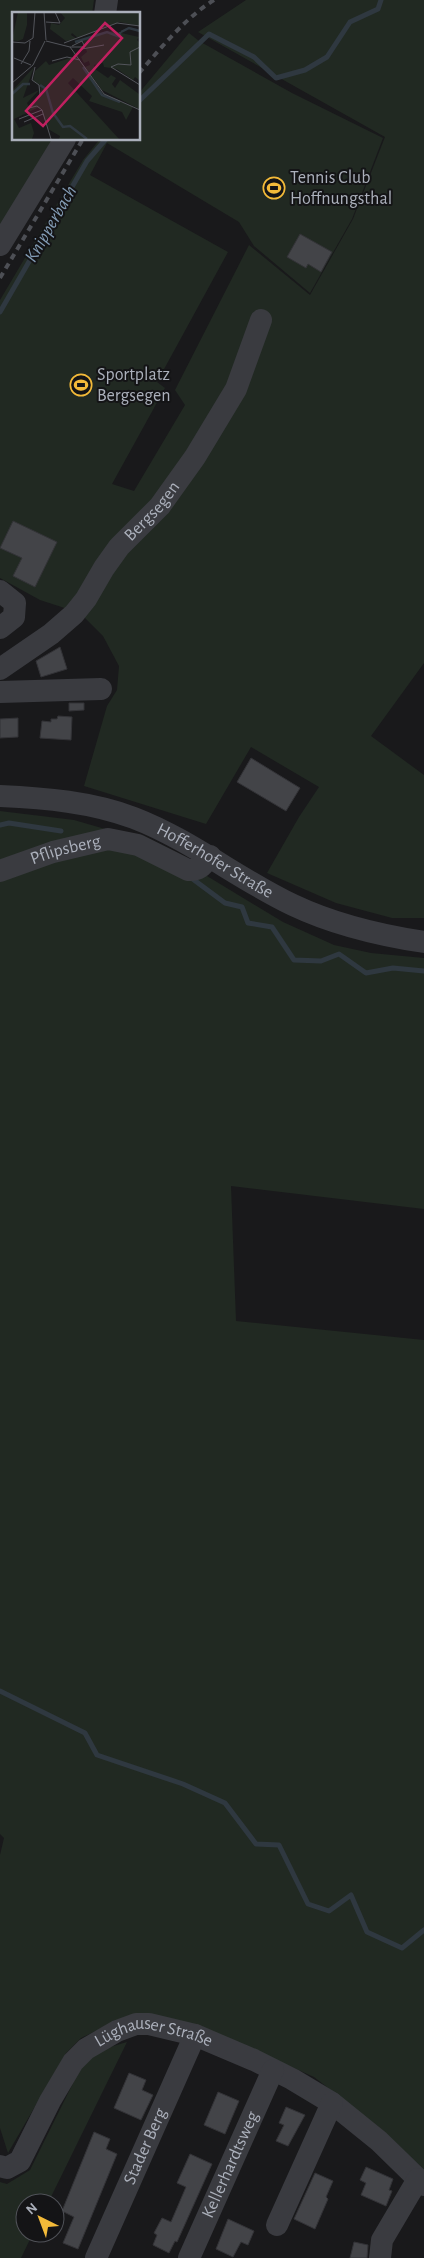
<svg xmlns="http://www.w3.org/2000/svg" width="424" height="2258" viewBox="0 0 424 2258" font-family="'Alegreya Sans',sans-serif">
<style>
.green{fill:#212922}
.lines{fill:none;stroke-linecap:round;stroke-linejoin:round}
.stream{stroke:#2f3840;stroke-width:5}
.building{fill:#434448;stroke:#333337}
.minor{stroke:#3a3b40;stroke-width:22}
.rail{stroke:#4d4f55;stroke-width:4;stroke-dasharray:6 5;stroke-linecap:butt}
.labels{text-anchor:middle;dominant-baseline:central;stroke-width:4;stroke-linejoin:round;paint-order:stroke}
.poi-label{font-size:18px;fill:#abb0bb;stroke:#141416;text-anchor:start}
.street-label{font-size:18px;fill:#abb0bb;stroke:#141416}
.water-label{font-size:19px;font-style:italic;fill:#839cb5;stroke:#141416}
.inset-river{fill:none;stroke:#2f3840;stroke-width:2.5}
.inset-road{fill:none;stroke:#53555b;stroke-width:1}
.view{fill:#c12060;fill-opacity:0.15;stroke:#c12060;stroke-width:2.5}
.inset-edge{fill:none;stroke:#abb0bb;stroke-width:2.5}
</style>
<rect width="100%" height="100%" fill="#19191b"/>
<g class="green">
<path d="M0,0H94L92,14H14V139H54L0,229Z"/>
<path d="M246,0H424V663L371,736L424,775V918H392L336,903L267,873L299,817L319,787L251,747L206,824L84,786L107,706L117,690L119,666L103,636L80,613L40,600L0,578V300L83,160L100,139H139V93L189,33L199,41L292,93L383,138L352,219L310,293L254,246L239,222L107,143L90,175L228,252L157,382L165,388L112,484L134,491L185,405L175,390L249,245L310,295L353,219L385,137L198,32Z"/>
<path d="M0,811L74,820L112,831L0,866Z"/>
<path d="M106,844L207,876L283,922L334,945L371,953L424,958V1209L231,1186L236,1321L424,1340V2170L381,2129L314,2077L209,2030L125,2017L81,2038L66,2053L8,2153L0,2128V1855L4,1838L0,1834V875Z"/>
<path d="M127,2042L48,2203H25V2233H33L21,2258H0V2182L7,2184L30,2170L80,2069L100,2050Z"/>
</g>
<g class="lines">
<g class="stream">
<path d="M139,101L209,34L254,57L276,78L305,70L327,57L350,22L378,9L381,0"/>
<path d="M0,312L87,161L106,139"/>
<path d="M0,825L9,823L61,831"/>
<path d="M190,877L225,903L242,907L248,923L272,927L294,960L321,961L339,954L366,973L393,968L424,971"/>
<path d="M0,1691L85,1733L97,1755L183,1784L225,1803L256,1844L279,1845L308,1904L329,1911L351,1895L367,1932L402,1948L424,1930"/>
</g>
</g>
<g class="building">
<path d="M300,234L332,252L321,272L308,264L306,268L287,257Z"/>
<path d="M13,521L57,542L35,587L13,576L22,558L0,548Z"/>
<path d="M60,647L67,669L41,677L36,661Z"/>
<path d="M69,703H84V710L69,711Z"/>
<path d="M58,716L72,717L71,740L40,738L42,721L51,722V719H57Z"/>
<path d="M18,718V737L0,738V719Z"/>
<path d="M251,758L300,788L286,811L237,782Z"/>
<path d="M129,2073L146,2080L142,2090L153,2095L141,2120L114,2108Z"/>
<path d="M218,2092L239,2101L225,2134L204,2125Z"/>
<path d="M286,2107L305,2115L288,2146L276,2141L284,2125L279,2123Z"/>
<path d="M94,2132L110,2139L106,2149L117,2154L78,2249L63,2243L74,2217L62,2211Z"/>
<path d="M190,2154L212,2164L177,2242L175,2241L169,2253L153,2245L157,2235L154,2233L162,2218L171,2222L186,2187L177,2183Z"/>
<path d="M366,2167L393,2179L389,2190L392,2191L386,2206L361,2195L366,2183L360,2180Z"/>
<path d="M315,2173L333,2181L326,2197L328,2199L315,2229L294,2219Z"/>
<path d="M228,2219L254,2231L248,2245L241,2242L233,2257L216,2249Z"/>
<path d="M354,2242L368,2245L367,2258H350Z"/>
</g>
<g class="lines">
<g class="minor">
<path d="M105,14L107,0"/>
<path d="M0,245L65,139"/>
<path d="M0,591L15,603L14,617L0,628"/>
<path id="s1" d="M0,669L51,634L74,614L86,599L104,568L119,547L160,506L195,457L236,389L261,320"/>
<path d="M0,692L101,689"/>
<path id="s2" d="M0,796C45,798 92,802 134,818C191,840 238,879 293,905C335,925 378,935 424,942"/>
<path id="s3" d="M0,871L53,852L108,839L138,845L188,870C200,871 203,865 210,856"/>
<path id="s4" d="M0,2166L7,2168L20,2161L50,2101L73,2062L86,2049L117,2031L136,2024H149L195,2035L254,2060L292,2079L332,2103L379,2141L424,2185"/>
<path d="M277,2225L332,2103"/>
<path id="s5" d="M96,2258L195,2035"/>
<path id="s6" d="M189,2258L273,2070"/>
<path d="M380,2258L382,2240L418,2179"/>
</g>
<g class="rail">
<path d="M139,73C161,48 185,18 214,0"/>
<path d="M0,278L83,139"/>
</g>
</g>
<defs>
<g id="stadium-ring" transform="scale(1.125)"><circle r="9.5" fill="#141416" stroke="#f3ba39" stroke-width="1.5"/><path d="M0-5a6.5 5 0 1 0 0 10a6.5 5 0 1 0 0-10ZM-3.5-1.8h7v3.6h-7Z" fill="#f3ba39"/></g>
</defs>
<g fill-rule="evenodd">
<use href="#stadium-ring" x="274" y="188"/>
<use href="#stadium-ring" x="81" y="385"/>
</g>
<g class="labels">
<g class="poi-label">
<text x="290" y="178">Tennis Club<tspan x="290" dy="21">Hoffnungsthal</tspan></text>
<text x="97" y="375">Sportplatz<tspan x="97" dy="21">Bergsegen</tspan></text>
</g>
<g class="street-label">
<text stroke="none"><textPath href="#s1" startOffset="222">Bergsegen</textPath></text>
<text stroke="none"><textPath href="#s3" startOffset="69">Pflipsberg</textPath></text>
<text stroke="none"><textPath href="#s2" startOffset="228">Hofferhofer Straße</textPath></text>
<text stroke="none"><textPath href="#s4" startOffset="226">Lüghauser Straße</textPath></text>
<text stroke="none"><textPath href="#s5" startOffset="122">Stader Berg</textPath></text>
<text stroke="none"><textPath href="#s6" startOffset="102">Kellerhardtsweg</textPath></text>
</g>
<g class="water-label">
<text transform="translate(51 224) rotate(-60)">Knipperbach</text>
</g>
</g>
<g transform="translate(12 12)">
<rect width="128" height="128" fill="#19191b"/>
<path d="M6,0H15V13L11,27L6,29L0,28ZM48,0H127V14L108,10L66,26L60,21L59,23L65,27L54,29L38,17L39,11L47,13L53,6ZM100,19L127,25L125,28L127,30V68L123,65L121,68L105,57L92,55L91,51L82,53L83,57L96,66L99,63L104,66L100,72L103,76L108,68L127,82V97L90,78L73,55L78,53L77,49L72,51L69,45L75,40L71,28L58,31ZM62,40L91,82L121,95L114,108L110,100L77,89L80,84L61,66L56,71L107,127H47L48,124L36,117L29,96H18L29,83L28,73L21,69L23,59L34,49L37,53L61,45ZM22,55L11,86L27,78L15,91L17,95H27L2,107L7,116L19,111L22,121L20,127H0V79Z" fill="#212922"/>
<path class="inset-river" d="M109,20L117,16L128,19M63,30L95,20L108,25V20M71,55L90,83L108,90M28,73L34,77L41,101L51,115L58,114L75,127M0,82L11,72H18"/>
<path class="inset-road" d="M32,0L34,28M34,10L48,11L43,0M34,29L58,35L92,82L128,98M0,30L13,31L21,26L23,0M52,31L105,11L128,14M58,35H73L70,29L60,34M128,35L118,40L119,53L106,52L99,55L128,73M70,37L92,33M2,46L19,53M40,49L55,45L68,48M9,52L17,39L18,29M23,55L20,68L27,73L28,83L17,96L25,94L30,98L39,127M0,71L21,53L33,29M7,107L30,98M12,110L31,102"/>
<path class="view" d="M93,11L110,26L31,114L14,99Z"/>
<rect width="128" height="128" class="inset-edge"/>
</g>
<g transform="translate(40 2218) rotate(318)"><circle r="24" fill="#141416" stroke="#505258"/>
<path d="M0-4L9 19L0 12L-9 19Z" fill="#f3ba39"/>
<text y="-8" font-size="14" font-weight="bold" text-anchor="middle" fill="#abb0bb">N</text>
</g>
</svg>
